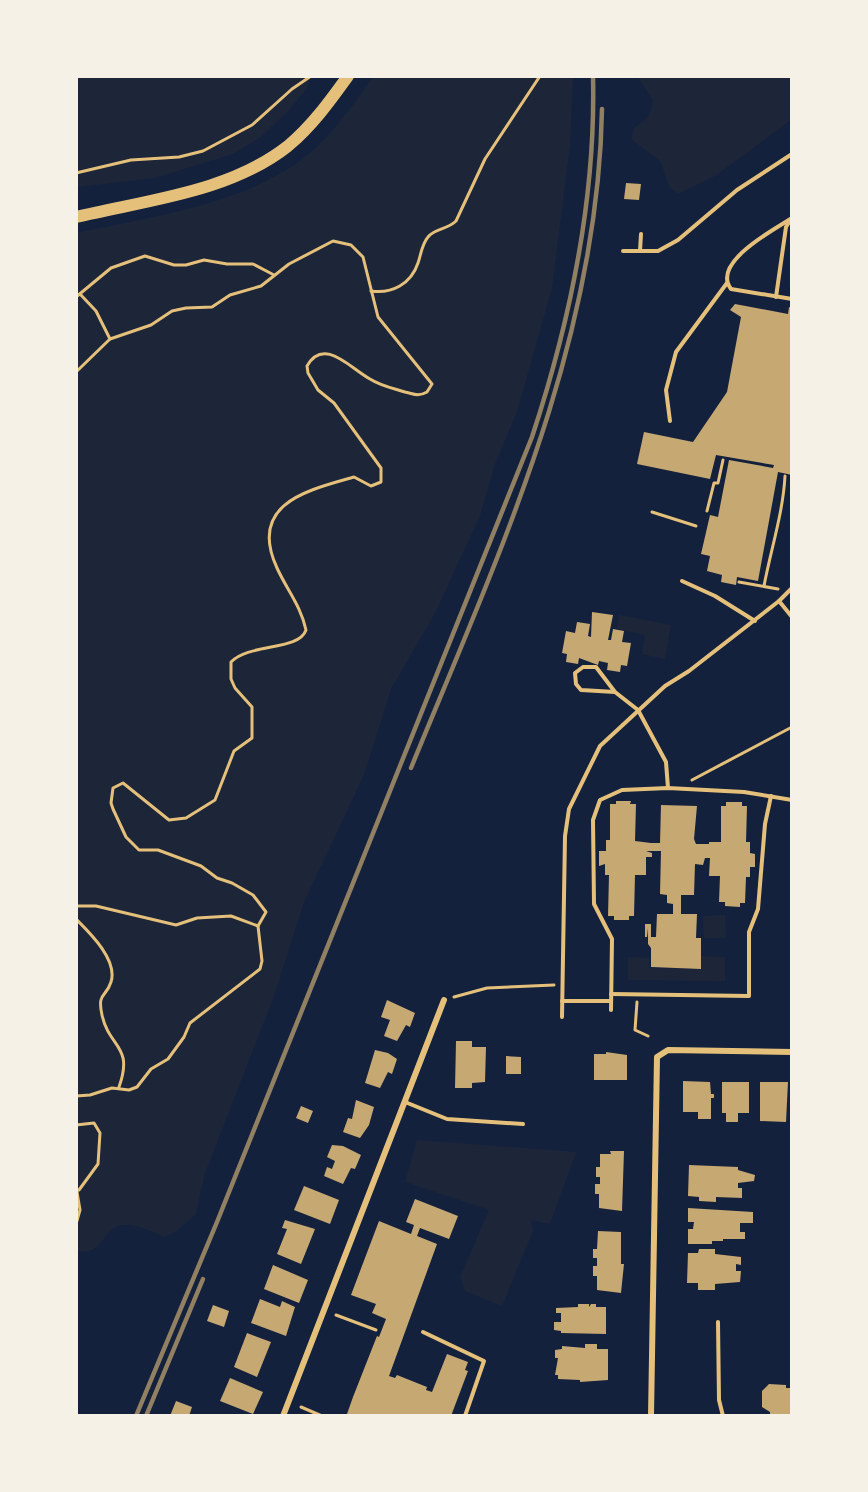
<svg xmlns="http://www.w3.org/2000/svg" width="868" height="1492" viewBox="0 0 868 1492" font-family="Barlow,sans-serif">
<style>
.green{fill:#1d2539}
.building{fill:#c6a872}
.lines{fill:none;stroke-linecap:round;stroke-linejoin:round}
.path{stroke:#e5c07b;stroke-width:3}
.service{stroke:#e5c07b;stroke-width:4}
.minor{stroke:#e5c07b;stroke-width:6}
.primary{stroke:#e5c07b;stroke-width:12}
.rail{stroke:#918062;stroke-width:4.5}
</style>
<rect width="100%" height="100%" fill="#14213d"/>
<g class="green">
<path d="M77,77H311L307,88L290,109L261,137L233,154L155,178L77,187Z"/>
<path d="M373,77H573L570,145L552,288L517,412L495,464L480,516L434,615L391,689L364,775L304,902L274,996L204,1176L196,1214L176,1232L164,1237C153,1232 140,1225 127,1225C100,1224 107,1257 77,1251V233C149,217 231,207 294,165C326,144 351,108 373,77Z"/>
<path d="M638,77H791V120L715,176L678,194L669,187L661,162L631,139L634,128L649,117L653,101Z"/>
<path d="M619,615L671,625L665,659L642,654L645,635L617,629Z"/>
<path d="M725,915L726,938H704L703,916Z"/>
<path d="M701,956L725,957V981L628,980V957L649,958V968L701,969Z"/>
<path d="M417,1140L576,1152L550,1224L531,1220L533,1231L502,1306L465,1291L460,1277L489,1210L405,1182Z"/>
</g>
<g class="building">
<path d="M626,183L641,184L639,200L624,199Z"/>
<path d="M735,304L788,314L789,307L792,308V475L778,472L758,581L737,577L736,585L721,582L722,575L707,571L710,556L701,554L710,515L718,517L729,460L773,468L774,465L716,455L710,479L637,464L644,432L693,442L727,392L741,317L730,310Z"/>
<path d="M592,612L613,615L608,640H611L613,629L624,631L622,642L631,643L627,666L621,665L620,672L607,670L608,663L599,661L598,665L579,658L578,664L566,662L567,654L562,653L566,631L575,633L577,622L590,624L588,636L591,637Z"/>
<path d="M616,801H631L630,804H636L635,841L651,843H660L661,805L697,806L694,839L696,844H709V842H721V806H726V802H742V806H747L746,842H750V853L755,854V867H750V877H746L745,903H740V907L725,906V902H719L720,876H709L710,858H705L703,865L695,864L694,895H681V914H697L696,938H701V969L651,967V948L648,944V928L647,937H645V924H651V937H656L657,914H673V904L667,903V895L660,894L661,851H646L652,853V857H646V875H635L634,916H629V920H614V916H608L609,875H605V864L599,866V851H606V840H610V804H616Z"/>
<path d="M387,1000L415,1013L410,1027L406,1025L397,1041L384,1036L390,1020L381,1017Z"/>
<path d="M456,1041H472V1047H486L485,1082L472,1083V1088H455Z"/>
<path d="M375,1050L388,1053L397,1059L392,1074L388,1072L380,1088L365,1083Z"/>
<path d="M606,1052L627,1055V1080H594V1054H606Z"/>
<path d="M506,1056L521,1057V1074H506Z"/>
<path d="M683,1081L710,1082L711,1094H714V1098H711V1119H698V1112H683Z"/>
<path d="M722,1082H749V1113H738V1122H726V1113H722Z"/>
<path d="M760,1082H788L786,1122L760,1121Z"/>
<path d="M356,1100L374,1107L369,1125L360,1138L343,1132L348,1118L352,1119Z"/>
<path d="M301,1106L313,1111L308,1123L296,1118Z"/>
<path d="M332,1145L343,1146L361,1155L355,1169L351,1168L343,1184L324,1176L327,1167L332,1169L335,1161L327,1157Z"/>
<path d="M610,1151H624L622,1211L599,1208V1194H595V1184H600V1177H596V1167H600V1154H611Z"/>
<path d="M689,1165L738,1167V1170L755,1175L754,1181L738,1183V1188H742V1198L716,1197V1202L699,1201V1197L688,1196Z"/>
<path d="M304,1186L339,1200L330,1224L294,1210Z"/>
<path d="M415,1199L458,1216L449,1239L420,1228L417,1236L437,1244L389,1376L395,1378L397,1375L427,1387L426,1390L432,1392L447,1354L468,1362L465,1370L468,1371L451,1416H352L347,1414L353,1397L377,1336L379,1337L386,1319L372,1313L376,1304L351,1295L379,1221L411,1234L414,1225L406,1222Z"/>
<path d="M688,1208L753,1212V1223H740V1232H745V1239H723V1241H712V1244H688V1229H693L694,1222H688Z"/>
<path d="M285,1220L315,1229L301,1264L277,1254L287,1229L282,1228Z"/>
<path d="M598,1231L621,1232V1264H624L621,1293L597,1290V1276H593V1266H597V1258H593V1249H597Z"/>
<path d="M699,1249H715V1254L741,1257V1265L736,1264V1271H741L740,1282L715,1284V1290H698V1283H687L688,1253H698Z"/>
<path d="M273,1265L308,1280L299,1303L264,1289Z"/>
<path d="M260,1299L280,1307L282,1301L295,1307L286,1336L251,1323Z"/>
<path d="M578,1304H589V1307L591,1304H596V1307H606V1334L561,1333V1331L554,1330V1322H561V1313H556V1308L578,1307Z"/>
<path d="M213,1305L229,1311L224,1327L207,1321Z"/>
<path d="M247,1333L271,1342L257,1377L234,1367Z"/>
<path d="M585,1344H597V1349H608V1380L580,1382V1380L558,1379V1375H555L558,1358H555V1350L562,1349V1346L585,1348Z"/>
<path d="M230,1378L263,1392L253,1414L220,1401Z"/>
<path d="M769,1384L786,1385V1388H792V1416H770V1412L762,1407V1391Z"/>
<path d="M176,1401L192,1407L189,1416H170Z"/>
</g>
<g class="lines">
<g class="path">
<path d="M76,173L131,160L179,157L203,151L252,125L292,89L311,76"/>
<path d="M371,291C392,294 411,284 418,263C421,254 422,244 428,237C435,228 447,230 456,221L485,159L540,76"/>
<path d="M80,294L96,311L110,339"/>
<path d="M76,297L111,268L145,256L174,265H186L204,260L227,264H253L274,275"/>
<path d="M76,372L110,339L151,325L172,311L186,308L212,307L230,295L261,286L289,264L333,241L351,245L363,257L378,317L432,384L427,392C418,397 414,394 405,392C392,388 381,386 370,379C351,369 324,336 307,366L308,373L318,390L334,403L381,468V482L371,486L354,477C309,490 247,503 277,568C287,590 301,606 306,630C299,651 249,643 231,662V679L235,688L252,707V738L234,751L215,800L186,818L169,820L123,783L113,788L111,803L113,809L126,837L139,850H158L201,866L217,878L232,883L253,895L266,912L258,926L262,961L260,969L190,1023L184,1037L168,1059L151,1069L137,1087L129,1090L112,1088L90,1095L76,1096"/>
<path d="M707,511L714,483H718L723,460"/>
<path d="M652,512L696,526"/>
<path d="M739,582L778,589"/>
<path d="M764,586C771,549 783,513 785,476"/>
<path d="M692,780L792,727"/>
<path d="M76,906H96L176,925L197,918L231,916L258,926"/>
<path d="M76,919C90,933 118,960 111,982C106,998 97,992 102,1015C109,1048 134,1045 119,1087"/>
<path d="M454,997L487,988L554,985"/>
<path d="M637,1002L635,1030L648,1036"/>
<path d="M76,1125L94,1123L100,1133L98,1164L79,1190"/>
<path d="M76,1186L80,1210L76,1224"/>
<path d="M336,1315L376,1330"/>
<path d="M301,1407L322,1416"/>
</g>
<g class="service">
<path d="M792,218C773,230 711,263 731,289L792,299"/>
<path d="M623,251H658L678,240L737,190L792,154"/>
<path d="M640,251L641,234"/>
<path d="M776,297L786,227L791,219"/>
<path d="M670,421L666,390L676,352L727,283"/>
<path d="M682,581L715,596L755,621"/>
<path d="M792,588L779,601L792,617"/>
<path d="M615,692L581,690L576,684L575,673L583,667H596L615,692L638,710L666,762L668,788"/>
<path d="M611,994L749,996V932L758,909L765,824L771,796"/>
<path d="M562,1001H611"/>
<path d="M611,1010L612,939L594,904L593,820L600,800L622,790L668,788L744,792L792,800"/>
<path d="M562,1017L565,836L569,809L600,746L665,686L689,671L779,601"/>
<path d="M405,1102L447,1119L523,1124"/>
<path d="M718,1322L719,1400L723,1416"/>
<path d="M423,1332L484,1361L465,1416"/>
</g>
<g class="minor">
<path d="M283,1416L444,1000"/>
<path d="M651,1416L657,1057L668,1050L792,1052"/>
</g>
<path class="primary" d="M76,217C147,200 230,192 288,146C312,126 330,101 348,76"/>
<g class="rail">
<path d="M411,768C498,556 598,343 602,109"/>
<path d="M136,1416L217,1222L532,437C570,322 596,199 593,76"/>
<path d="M146,1416L203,1279"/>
</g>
</g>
<rect width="868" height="1492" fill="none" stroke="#f6f1e7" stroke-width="156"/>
</svg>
